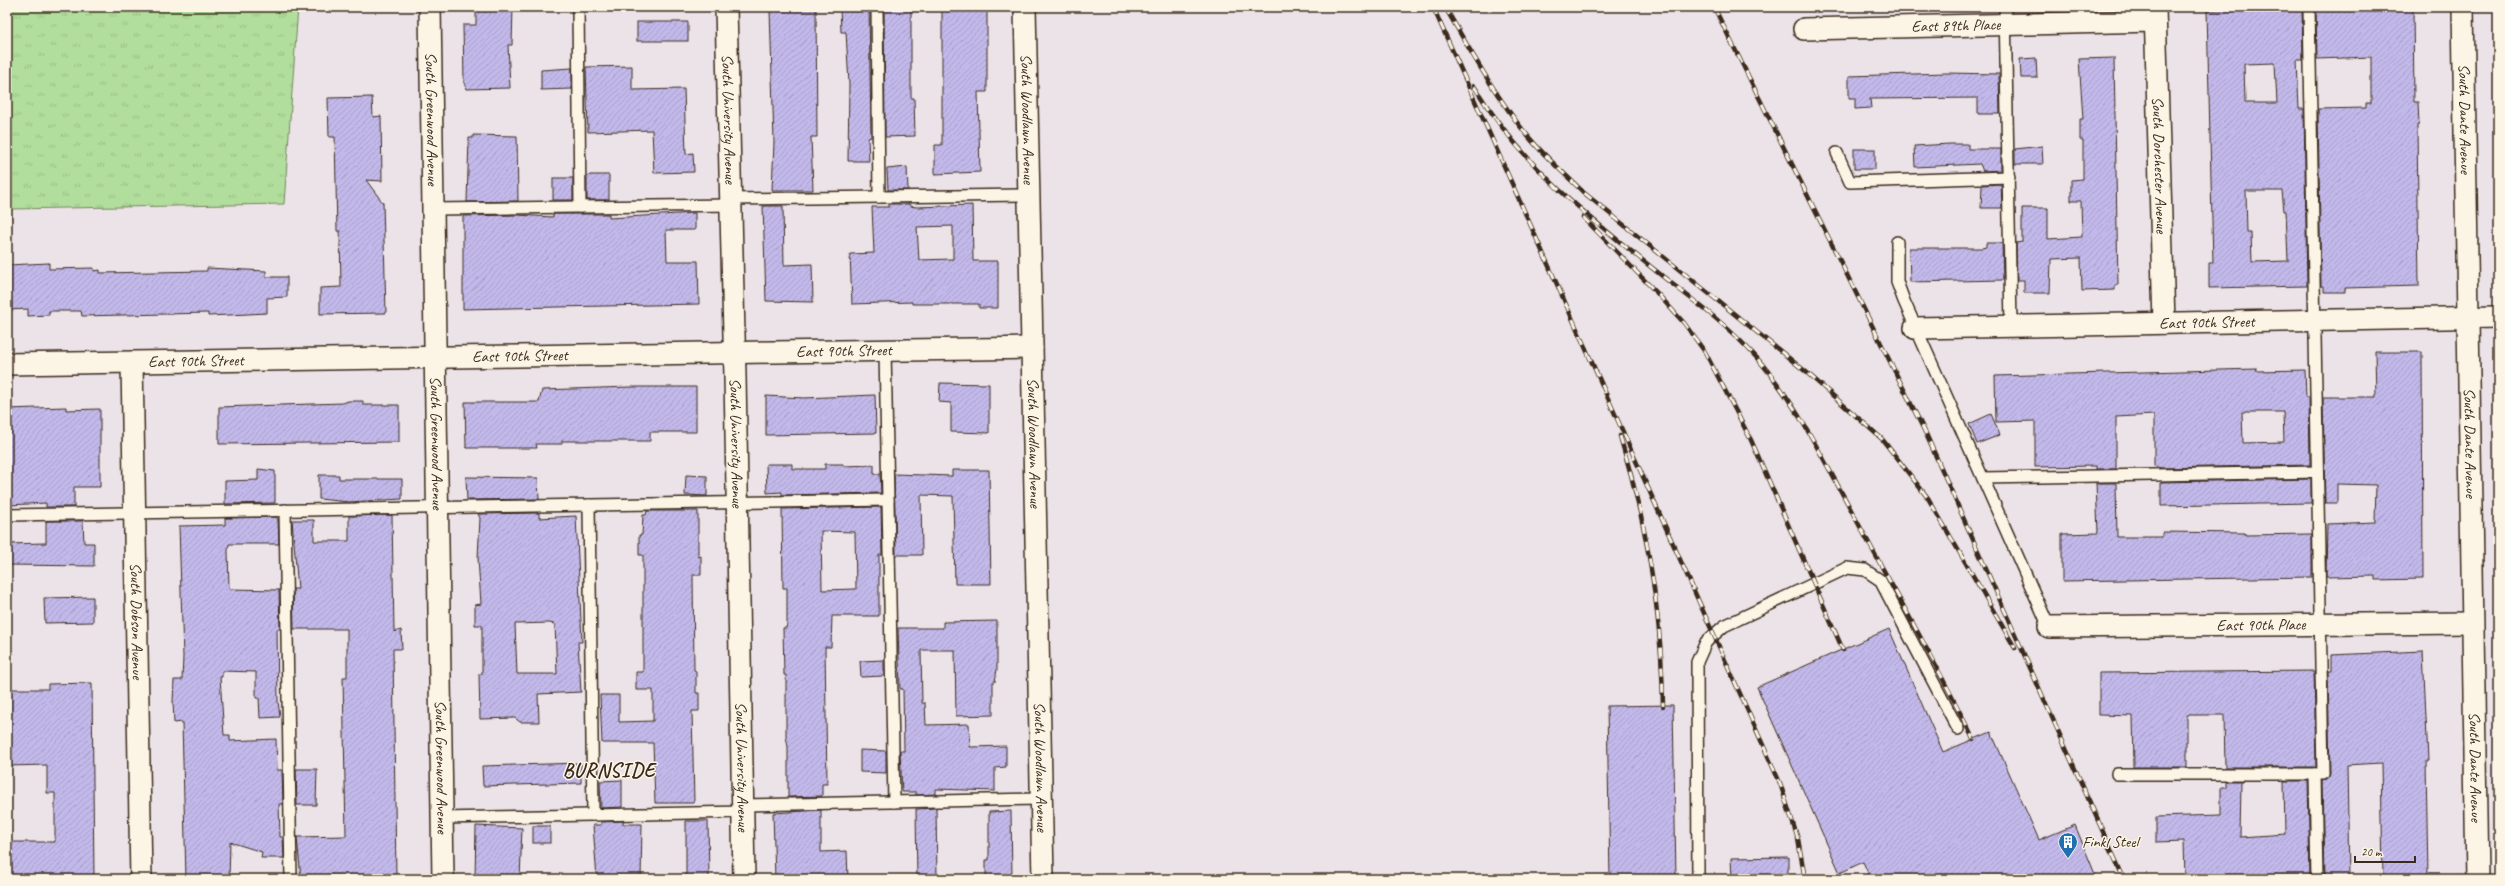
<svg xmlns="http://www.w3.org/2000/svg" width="2505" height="886" viewBox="0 0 2505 886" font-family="Caveat,sans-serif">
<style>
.grass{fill:url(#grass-tufts);stroke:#76845e}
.building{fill:url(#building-hatch);stroke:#3b2a1e;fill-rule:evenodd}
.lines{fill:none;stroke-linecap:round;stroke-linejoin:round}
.lane-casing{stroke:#3b2a1e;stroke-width:14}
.street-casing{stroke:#3b2a1e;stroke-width:24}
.lane{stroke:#fcf5e5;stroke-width:11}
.street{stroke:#fcf5e5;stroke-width:21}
.rail-casing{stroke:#3b2a1e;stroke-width:4.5}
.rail{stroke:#fcf5e5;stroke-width:3;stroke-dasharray:9;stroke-linecap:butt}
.labels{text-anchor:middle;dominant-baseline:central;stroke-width:3;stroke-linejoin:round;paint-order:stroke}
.street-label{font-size:16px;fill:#3b2a1e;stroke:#fcf5e5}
.poi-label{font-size:16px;fill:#3b2a1e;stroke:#fcf5e5;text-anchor:start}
.district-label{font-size:20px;font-weight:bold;letter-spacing:1px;fill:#3b2a1e;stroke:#fcf5e5}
</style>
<defs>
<pattern id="grass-tufts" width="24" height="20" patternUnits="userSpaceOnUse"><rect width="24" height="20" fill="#b1de9d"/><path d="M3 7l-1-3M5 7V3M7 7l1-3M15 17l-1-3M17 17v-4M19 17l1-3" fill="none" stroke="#99bf87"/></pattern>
<pattern id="building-hatch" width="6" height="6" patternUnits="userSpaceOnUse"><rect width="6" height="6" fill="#c2b9eb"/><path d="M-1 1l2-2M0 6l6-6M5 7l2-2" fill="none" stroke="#a89fc9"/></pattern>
</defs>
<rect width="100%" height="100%" fill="#ebe3e7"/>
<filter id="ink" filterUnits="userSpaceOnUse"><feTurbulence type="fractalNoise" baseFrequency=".025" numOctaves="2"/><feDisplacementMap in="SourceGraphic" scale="8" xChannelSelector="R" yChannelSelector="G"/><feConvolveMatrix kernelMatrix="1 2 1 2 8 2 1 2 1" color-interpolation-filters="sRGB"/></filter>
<g filter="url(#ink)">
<path class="grass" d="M16,7H298L284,204L11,209L7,321V16Z"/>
<g class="building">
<path d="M476,7H513L512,45H508L510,88L466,89L464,82L463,25H476Z"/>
<path d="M869,7L871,137L868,138L869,161H848L849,84L846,32H841L840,8Z"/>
<path d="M942,7H987V92H978L980,172L935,174V145H942Z"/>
<path d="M2297,7V10H2302L2303,60H2297L2299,109H2304L2307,286L2209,288V263H2213L2207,10ZM2275,63L2277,103H2245L2244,64ZM2246,191H2282L2284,211H2286L2288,261L2252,262L2251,233H2247Z"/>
<path d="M2413,7L2414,102H2418L2419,125H2417L2419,286L2345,288V292H2324V286H2321L2318,109L2366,108V103H2371V57L2317,59L2316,10Z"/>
<path d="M911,8V98H914L915,136L885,137L884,9Z"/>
<path d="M816,9L817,137H811L813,190H772L774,142L770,10Z"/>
<rect x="637" y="22" width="51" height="19"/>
<path d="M2036,58L2037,78H2021L2020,59Z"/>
<path d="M2114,58L2118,285H2115V290L2082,291L2081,258L2051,259L2050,293H2024V280H2017L2016,243L2022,242V208H2048V239L2082,237L2081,201H2071V180L2083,179V140H2080V119H2083L2079,59Z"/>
<path d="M632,66V90L684,89L686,154L693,153L694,172L654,173L652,130L588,132L586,67Z"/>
<path d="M572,68V89L541,90V70Z"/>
<path d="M1946,73L1999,74L2000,114H1978V98L1870,99L1871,108L1855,109V98H1849V76Z"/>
<path d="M372,97L373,117L381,116L382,181L366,180L383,203L386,313L320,314V288L341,287L340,231H337L335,137H329L328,98Z"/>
<path d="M473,135L517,136L518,201L467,202L469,138H473Z"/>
<path d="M1950,144H1968V149H2001V170L1983,171L1980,164L1915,167L1914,146Z"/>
<path d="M2042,146L2043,164H2015V149Z"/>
<rect x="1854" y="149" width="21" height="20"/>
<path d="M907,167L908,190H888L887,169Z"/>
<path d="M590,175H609V200H587V177Z"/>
<rect x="553" y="178" width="20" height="22"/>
<path d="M2001,184L2002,208H1981L1982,185Z"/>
<path d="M889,204H909L910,206L917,207L972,205L973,261H998V308H979V304H912V302L852,304L850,254L874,253L872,207H889ZM953,226V259L919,260L917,227Z"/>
<path d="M763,206H783L784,265L812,264L813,302L766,301Z"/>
<path d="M695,213V230H666L667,261H698L699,304L463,309V216L517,215L553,217V214H609V218Z"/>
<path d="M1986,243H2002L2003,280L1910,282L1909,248H1981L1986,247Z"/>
<path d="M49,263V269L94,268V271L100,270V273L207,271V268L266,271V277H287V297L267,298V313L229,315L208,316V313L82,316L81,311H49V315L28,316V309L8,310V265Z"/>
<path d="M2375,352H2422L2423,579L2375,580V576L2326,577L2327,524L2375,522L2376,485L2337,484V503H2325L2323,397H2376Z"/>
<path d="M2257,369L2256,371L2305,370L2306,397H2309L2310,465L2161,468L2154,466V415L2116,417V469H2096V466L2035,467V421L1996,422L1995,376ZM2242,412H2283L2284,442L2243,443Z"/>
<path d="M940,383L989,384V433L951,432V403L939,402Z"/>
<path d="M630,387H696V432H650V441H562V444H536L537,448H466L465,402H539L542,390Z"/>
<path d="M875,395L876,433L766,435V396L804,398Z"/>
<path d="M348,401H363V405H399V442L219,444V407L343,403Z"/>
<path d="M66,407V410L100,409V487H74V507H46V503L10,505L7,409Z"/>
<path d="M1991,414L2000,435L1977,444L1969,424Z"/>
<path d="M766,464H792V469H825V464H843V466L874,465V474H880L881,493L782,495V492L767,493Z"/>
<path d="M258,469L275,471V503L225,504V481L258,480Z"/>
<path d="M952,470H989L991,584H955L953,496L921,495L922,555H896L894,474L952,476Z"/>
<path d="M319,475H339V479H402V499L349,502L319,499Z"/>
<path d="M686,475L707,476V496L685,495Z"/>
<path d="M466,477L538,478L539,499L467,500Z"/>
<path d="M2311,479V503L2161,506V482Z"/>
<path d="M2096,483H2116L2117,537H2162V532L2245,533V535L2312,534V577L2062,581V534L2098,533Z"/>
<path d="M881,507L882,555H879V616H832L831,647H825L827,784H822V796L788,797V747L786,736V675H784L783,628H786L787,624V588H783L782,509ZM821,531L855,532L856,589L822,590Z"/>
<path d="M647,511H698V557L701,556V575H693L694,670L696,671V693H699V711H692L694,803H655L653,743H602L600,695H619V722L653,721V690H636V672H643V555H639V535H642L643,515H646Z"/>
<path d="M539,513V518L576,516L582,642H578L581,692L538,694L539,722H520L515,718L480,719L479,674H482V625H475V605L481,604L478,558L480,518L478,514ZM549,623L555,624L557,674H517L515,624Z"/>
<path d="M392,515L394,632L401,630L402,649H393L396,878L301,879L297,837L346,836L343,677H347V629H294L293,589H298L292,520H314V541H349V516Z"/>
<path d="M276,517L278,520L279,544H229L228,550L229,589L279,590L280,629H277L278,701L280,717L260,718L259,698H256V672L222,671V677H220L224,735H230V741L276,739L277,770H282L283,804H279L280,837H283L284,858H261L262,852L230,842L229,879H186L182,722L174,723L173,702L174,680H182L183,657L179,526L225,525V518Z"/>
<path d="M46,521H83L84,543H94V566L7,565V544L46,543Z"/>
<path d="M93,597V622L45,623L44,598Z"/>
<path d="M997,621V669L995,682H993V715L956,716L955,650H921L922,703H925L926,725L969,724L970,747L1006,746V767L995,768V791L936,789V794L916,795V792H902L900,751H904L903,689H900L898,628H943V622Z"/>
<path d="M1889,629L1943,752L1991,732L2039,840L2075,825L2097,879H1871L1863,862L1840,873L1757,687Z"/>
<path d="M2423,651L2428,761H2426L2428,879H2383L2381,763L2347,765L2349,879H2324L2322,781L2327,780L2330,774L2328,671H2331V655Z"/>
<path d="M884,660V676L861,677L860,661Z"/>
<path d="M2314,671L2316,767H2225L2224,715H2187V767H2134L2133,716L2099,715V673Z"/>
<path d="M92,683L94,879H7V842H55V793H47V765L7,766V689H48V684Z"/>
<path d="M1673,705L1676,879H1610L1607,706Z"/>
<path d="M860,750L886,751V773L860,772Z"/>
<path d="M581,763V783L483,786L482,766Z"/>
<path d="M296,769H317L316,805H297Z"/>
<path d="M622,780V807L601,808L600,781Z"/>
<path d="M2226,781H2241L2240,837L2285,834L2284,781H2308L2310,879H2185L2184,841L2156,842V817L2221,815V787H2226Z"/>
<path d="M936,808L937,879H917L916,809Z"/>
<path d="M821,810V852L847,851L848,879H775L773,813Z"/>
<path d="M1011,811L1012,879H986V860H989V812Z"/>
<path d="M623,821V824H642L641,879H597L593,825H601V822Z"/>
<path d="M686,821H708L709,879H686Z"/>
<path d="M476,826L522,828L520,879H475Z"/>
<rect x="533" y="826" width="17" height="17"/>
<path d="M1788,857V879H1732L1731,858Z"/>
</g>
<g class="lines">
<g class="lane-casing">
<g id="lane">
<path d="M578,7L580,207"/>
<path d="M877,7L879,197"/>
<path d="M2005,7L2011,326"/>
<path d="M1837,153L1850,182L2009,177"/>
<path d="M731,199L1029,195"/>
<path d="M433,209L731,205"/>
<path d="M1897,242V282L1904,301L2049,627"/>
<path d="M885,350L894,802"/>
<path d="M1983,478L2317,472"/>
<path d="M589,505L593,815"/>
<path d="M285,510L291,879"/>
<path d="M7,515L888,500"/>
<path d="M2117,774H2323L2309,7"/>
<path d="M2315,774L2317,879"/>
<path d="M742,805L1041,799"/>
<path d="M442,818L743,812"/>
<path d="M1698,879L1697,662L1706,642L1724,626L1847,568L1865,570L1880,580L1958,729"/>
</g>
</g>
<g class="street-casing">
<g id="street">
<path id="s1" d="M430,7L443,879"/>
<path id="s2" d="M726,7L735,376L744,879"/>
<path id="s3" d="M1025,7L1043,879"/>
<path id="s4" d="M2463,7L2477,879"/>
<path id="s5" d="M2155,8L2164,323"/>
<path id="s6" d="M1804,29L2155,21"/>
<path id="s7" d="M1915,328L2498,317"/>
<path id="s8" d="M132,363L141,879"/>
<path id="s9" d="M7,364L1032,348"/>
<path id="s10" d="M2049,627L2472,623"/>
</g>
</g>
<use href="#lane" class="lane"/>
<use href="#street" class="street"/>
<g class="rail-casing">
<g id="rail">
<path d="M1433,7L1780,783L1798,839L1805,879"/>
<path d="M1445,7C1470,50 1496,97 1527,135C1544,156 1564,173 1583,192L1805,371L1882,439L1928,498L2015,648"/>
<path d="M1714,7L1926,434L2124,879"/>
<path d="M1474,86C1526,172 1594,221 1671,283C1701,306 1731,329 1756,357C1795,401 1821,455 1849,506C1890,584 1935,659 1973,739"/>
<path d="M1583,217L1656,292L1684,323L1705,352L1751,440L1843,650"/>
<path d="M1620,436C1647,525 1662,613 1663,706"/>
</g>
</g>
<use href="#rail" class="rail"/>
</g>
</g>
<defs>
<g id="building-pin" transform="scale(1)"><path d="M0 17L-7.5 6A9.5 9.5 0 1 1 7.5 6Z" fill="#1f6fb2" stroke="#fcf5e5"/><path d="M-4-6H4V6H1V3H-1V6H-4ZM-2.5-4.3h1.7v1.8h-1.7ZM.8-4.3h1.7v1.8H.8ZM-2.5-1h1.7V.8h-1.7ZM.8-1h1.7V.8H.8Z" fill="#fff"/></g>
</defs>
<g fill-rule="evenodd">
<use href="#building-pin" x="2068" y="842"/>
</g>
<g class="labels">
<g class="street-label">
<text stroke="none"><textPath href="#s6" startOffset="152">East 89th Place</textPath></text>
<text stroke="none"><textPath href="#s1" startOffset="112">South Greenwood Avenue</textPath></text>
<text stroke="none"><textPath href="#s2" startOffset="112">South University Avenue</textPath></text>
<text stroke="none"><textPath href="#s3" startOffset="112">South Woodlawn Avenue</textPath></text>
<text stroke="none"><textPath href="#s4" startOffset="112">South Dante Avenue</textPath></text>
<text stroke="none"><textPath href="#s5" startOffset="157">South Dorchester Avenue</textPath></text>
<text stroke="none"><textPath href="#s7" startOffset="292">East 90th Street</textPath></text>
<text stroke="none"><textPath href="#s9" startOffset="837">East 90th Street</textPath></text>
<text stroke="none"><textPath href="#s9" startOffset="513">East 90th Street</textPath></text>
<text stroke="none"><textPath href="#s9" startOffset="189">East 90th Street</textPath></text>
<text stroke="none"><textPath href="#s1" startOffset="436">South Greenwood Avenue</textPath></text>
<text stroke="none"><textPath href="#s2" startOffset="436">South University Avenue</textPath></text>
<text stroke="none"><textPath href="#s3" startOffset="436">South Woodlawn Avenue</textPath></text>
<text stroke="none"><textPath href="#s4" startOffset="436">South Dante Avenue</textPath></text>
<text stroke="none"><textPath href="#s8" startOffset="258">South Dobson Avenue</textPath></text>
<text stroke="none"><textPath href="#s10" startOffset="212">East 90th Place</textPath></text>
<text stroke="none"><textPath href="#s1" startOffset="760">South Greenwood Avenue</textPath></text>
<text stroke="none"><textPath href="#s2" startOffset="760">South University Avenue</textPath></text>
<text stroke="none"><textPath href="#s3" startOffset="760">South Woodlawn Avenue</textPath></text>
<text stroke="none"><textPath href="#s4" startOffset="760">South Dante Avenue</textPath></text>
</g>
<g class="poi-label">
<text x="2082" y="842">Finkl Steel</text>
</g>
<g class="district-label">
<text x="609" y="770">BURNSIDE</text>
</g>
</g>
<rect width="2505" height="886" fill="none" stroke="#fcf5e5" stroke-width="24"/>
<rect x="12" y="12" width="2481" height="862" fill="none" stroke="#3b2a1e" stroke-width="1.5" filter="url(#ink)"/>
<path d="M2355 856v6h60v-6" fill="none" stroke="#3b2a1e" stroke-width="2"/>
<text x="2361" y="856" font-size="12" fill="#3b2a1e" stroke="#fcf5e5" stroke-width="3" paint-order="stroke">20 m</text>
</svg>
